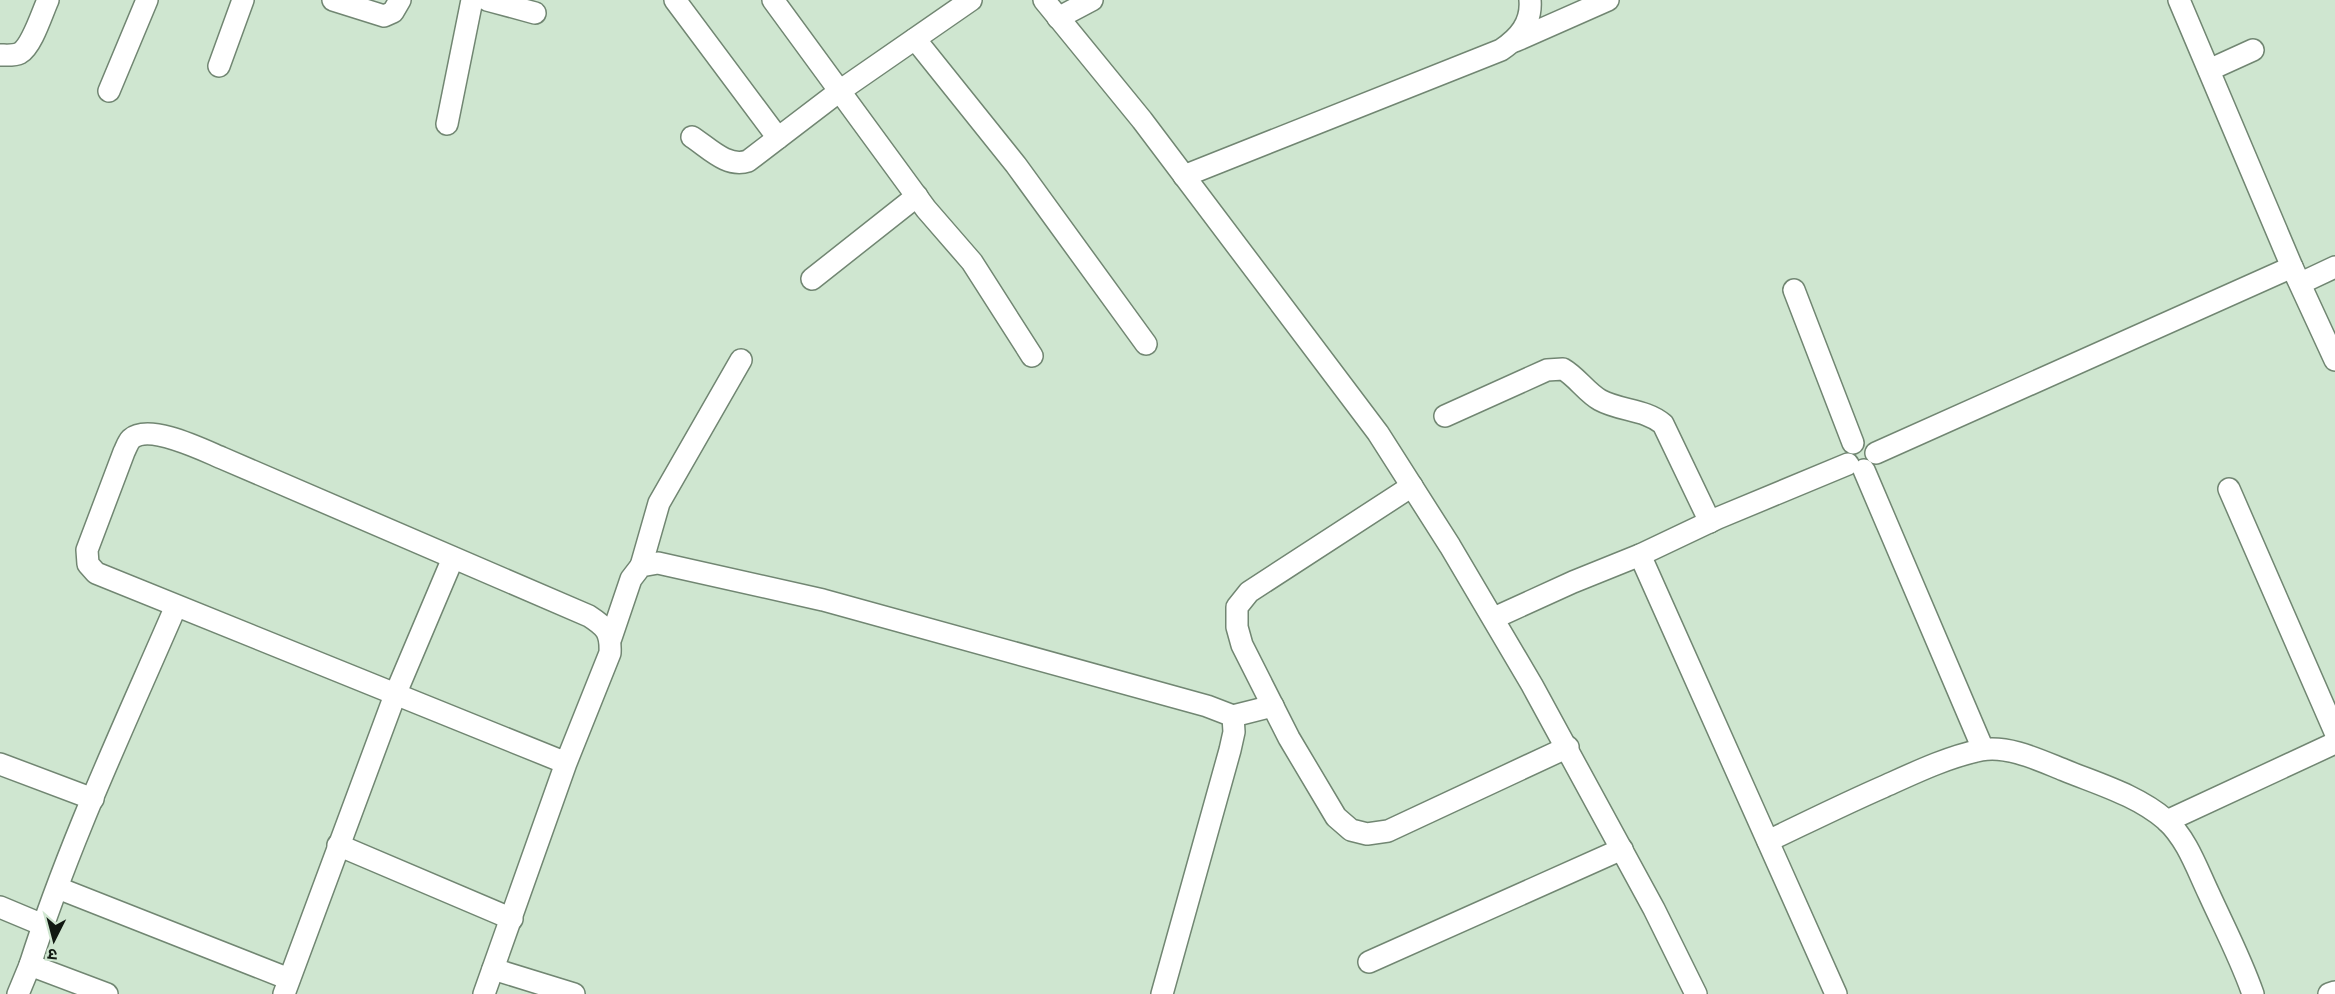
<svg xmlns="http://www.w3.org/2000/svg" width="2335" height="994" viewBox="0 0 2335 994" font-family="Cabin,'Noto Sans Devanagari',sans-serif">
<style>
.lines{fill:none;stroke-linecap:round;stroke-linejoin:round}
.minor-casing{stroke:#718672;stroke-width:24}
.minor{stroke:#fff;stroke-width:21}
</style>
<rect width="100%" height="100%" fill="#cfe6d0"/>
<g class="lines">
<g class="minor-casing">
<g id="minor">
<path d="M333,0L384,16L393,12L400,0"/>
<path d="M487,0L535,13"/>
<path d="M675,0L778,138"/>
<path d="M773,0L926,209L972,262L1032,356"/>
<path d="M1044,0L1142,120L1378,433L1450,546L1532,685L1654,909L1696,994"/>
<path d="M2179,0L2292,267L2335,360"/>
<path d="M1058,18L1092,0"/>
<path d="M915,39L1016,165L1146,344"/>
<path d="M1515,41L1608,0"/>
<path d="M0,55C6,55 14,56 20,53C32,46 42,13 48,0"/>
<path d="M219,66L243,0"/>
<path d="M2209,70L2253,50"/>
<path d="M109,91L147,0"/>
<path d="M447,124L472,0"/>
<path d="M692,137C709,148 727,168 748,161L841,90L971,0"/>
<path d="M1184,176L1501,50C1519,38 1532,23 1530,0"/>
<path d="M812,279L917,196"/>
<path d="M2301,283L2335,267"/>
<path d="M1794,290L1853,443"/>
<path d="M1445,416L1547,370L1563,369C1577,377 1586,392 1600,400C1620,411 1645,409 1663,424L1710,522"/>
<path d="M1876,453L2292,267"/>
<path d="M1864,470L1983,749"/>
<path d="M1412,486L1249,592L1237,607V627L1242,645L1289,738L1336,817L1351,830L1367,834L1388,831L1568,747"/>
<path d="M2229,489L2335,732"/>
<path d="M1640,555L1836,994"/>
<path d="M641,566L659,503L741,360"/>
<path d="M1494,618L1573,582L1640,555L1718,518L1848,464"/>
<path d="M611,638L631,579L641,566L658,563L823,600L1207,706L1233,716L1234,732L1230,750L1162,994"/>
<path d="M1233,716L1273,706"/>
<path d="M0,764L93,799"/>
<path d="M2167,821L2335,743"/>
<path d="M1768,841C1806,823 1844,804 1883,787C1914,773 1947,757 1981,750C2008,745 2039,760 2064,770C2098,784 2137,795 2166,820C2187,839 2197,869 2209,894C2224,927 2241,959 2253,994"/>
<path d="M338,845L512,919"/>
<path d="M58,888L289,979"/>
<path d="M0,907L43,925"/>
<path d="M1369,962L1622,849"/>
<path d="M30,965C69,842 125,724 176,606"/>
<path d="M493,969L574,994"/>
<path d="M18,994L30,965L107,994"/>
<path d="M284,994L395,695L453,558"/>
<path d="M484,994L566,763L610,653C611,632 606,627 589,616L222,458C203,450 149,423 131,439C128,442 126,448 124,452L87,550L88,564L96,573L566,763"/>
<path d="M2329,994L2335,992"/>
</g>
</g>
<use href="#minor" class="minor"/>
</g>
<g transform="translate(54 940) rotate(186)" stroke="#cfe6d0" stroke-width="4.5" paint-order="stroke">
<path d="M0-4.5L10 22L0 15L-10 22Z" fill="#111912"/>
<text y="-9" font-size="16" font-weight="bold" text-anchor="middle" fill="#111912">उ</text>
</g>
</svg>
